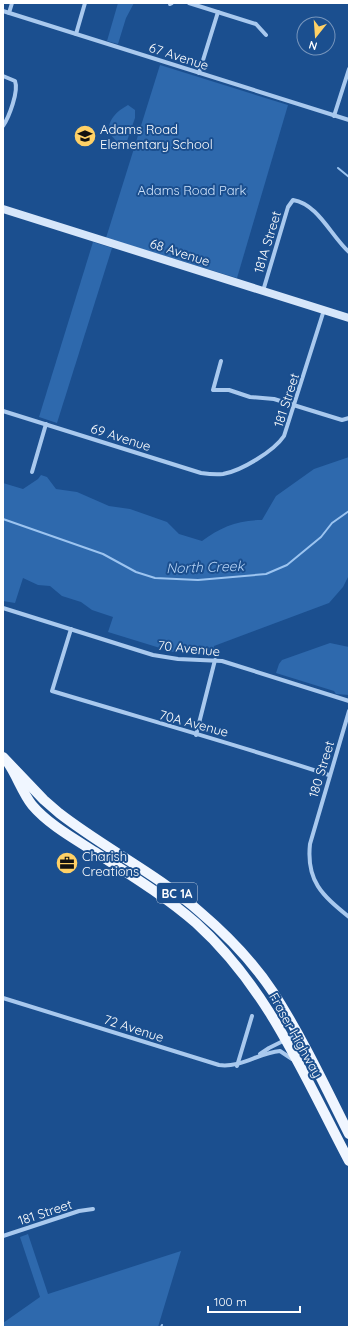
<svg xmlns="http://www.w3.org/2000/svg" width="352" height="1330" viewBox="0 0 352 1330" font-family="Quicksand,sans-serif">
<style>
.green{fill:#2e69ad}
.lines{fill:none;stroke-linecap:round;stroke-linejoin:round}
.stream{stroke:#9cc4f0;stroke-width:2}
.street{stroke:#a9c9ee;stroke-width:4}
.secondary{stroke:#d6e6fa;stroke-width:8}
.primary{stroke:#f0f6ff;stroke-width:10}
.labels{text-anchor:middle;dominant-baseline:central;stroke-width:4;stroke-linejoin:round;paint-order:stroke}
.shield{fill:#1b4f8f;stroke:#bbcadd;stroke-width:1}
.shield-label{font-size:12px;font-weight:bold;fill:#fff}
.street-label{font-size:13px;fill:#fff;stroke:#1b4f8f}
.poi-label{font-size:13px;fill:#fff;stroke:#1b4f8f;text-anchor:start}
.park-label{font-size:13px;fill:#cfe3fa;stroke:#1b4f8f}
.water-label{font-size:14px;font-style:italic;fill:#b5d3f5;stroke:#1b4f8f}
</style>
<rect width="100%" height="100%" fill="#1b4f8f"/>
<g class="green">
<path d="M118,3H134L126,18L118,44L107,41Z"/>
<path d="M160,65L288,105L237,278L106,238Z"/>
<path d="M128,105L135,110V118L127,141L119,144L109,133C107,120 117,111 128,105Z"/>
<path d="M93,242L112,248L57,423L39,417Z"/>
<path d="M349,457V575L343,587L329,603L214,646L213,651H176L173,652L108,632L113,617L92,610L81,602L62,596L50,586L38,585L23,578L15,603L3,601V483L23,489L38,479L41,475L47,477L56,489L77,492L109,506L130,509L167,522L179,534L202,541C221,527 237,520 262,520L276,496L314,469Z"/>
<path d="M330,643L349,647V695L336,694L334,691L276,673L279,664L282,660Z"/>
<path d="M28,1234L48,1294L181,1251L158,1327H3V1323L40,1297L20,1237Z"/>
</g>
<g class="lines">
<g class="stream">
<path d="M338,168L349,177"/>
<path d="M3,519L103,554L136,572L155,578L198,580L266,574L287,565L321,537L332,523L349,511"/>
<path d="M161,1327L162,1325"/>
</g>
<g class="street">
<path d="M189,3L256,24L266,35"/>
<path d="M170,4L172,3"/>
<path d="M3,11L349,120"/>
<path d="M9,13L12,3"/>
<path d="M76,34L85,3"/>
<path d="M199,73L218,12"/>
<path d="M3,76L15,81C19,91 9,117 3,126"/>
<path d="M334,116L349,69"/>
<path d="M263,291L288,207L293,200C318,204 331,236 349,252"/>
<path d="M221,361L213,390H229L250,397L274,399L342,420L349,418"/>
<path d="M3,411L201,473C208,474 215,475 223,474C241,471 274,451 284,436L324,310"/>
<path d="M32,472L46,424"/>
<path d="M3,608L153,655L178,659L222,661L349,701"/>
<path d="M71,629L52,691C145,719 238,745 329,775"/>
<path d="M349,711L310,844C306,881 322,895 349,917"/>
<path d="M196,735L215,660"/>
<path d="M3,998L219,1065C241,1068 258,1053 280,1051L292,1059"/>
<path d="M260,1054L269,1048L297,1034"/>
<path d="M237,1066L252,1016"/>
<path d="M3,1236L79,1211L93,1209"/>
</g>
<path class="secondary" d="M3,209L349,318"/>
<g class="primary">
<path d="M3,757L44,800L59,813C104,848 157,874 200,912C227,935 253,962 273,992C302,1037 325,1086 349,1134"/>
<path d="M8,763C17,776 22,792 32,805C48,824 73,838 95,852C129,874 165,896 196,923C269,989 304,1076 349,1161"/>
</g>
</g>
<defs>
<g id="school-disc" transform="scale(1.15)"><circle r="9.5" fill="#ffd166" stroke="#1b4f8f"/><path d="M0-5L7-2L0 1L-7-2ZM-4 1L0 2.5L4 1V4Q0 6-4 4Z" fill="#111"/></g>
<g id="office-disc" transform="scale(1.15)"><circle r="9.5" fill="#ffd166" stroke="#1b4f8f"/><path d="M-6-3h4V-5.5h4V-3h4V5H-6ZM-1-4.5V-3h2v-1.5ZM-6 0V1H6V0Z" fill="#111"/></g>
</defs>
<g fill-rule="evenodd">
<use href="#school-disc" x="85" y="136"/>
<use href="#office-disc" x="67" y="863"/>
</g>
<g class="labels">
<rect class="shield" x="157" y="883" width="40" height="20" rx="3"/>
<g class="shield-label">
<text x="177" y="893">BC 1A</text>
</g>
<g class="street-label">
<text transform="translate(179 56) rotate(18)">67 Avenue</text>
<text transform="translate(267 242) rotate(-73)">181A Street</text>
<text transform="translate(180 252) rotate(18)">68 Avenue</text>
<text transform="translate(286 400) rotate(-72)">181 Street</text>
<text transform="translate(121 437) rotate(18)">69 Avenue</text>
<text transform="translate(189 648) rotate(6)">70 Avenue</text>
<text transform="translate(194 723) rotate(15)">70A Avenue</text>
<text transform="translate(321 769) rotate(-73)">180 Street</text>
<text transform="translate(134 1028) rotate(18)">72 Avenue</text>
<text transform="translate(296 1035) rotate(61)">Fraser Highway</text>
<text transform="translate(45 1212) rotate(-18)">181 Street</text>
</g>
<g class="poi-label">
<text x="100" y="129">Adams Road<tspan x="100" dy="15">Elementary School</tspan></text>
<text x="82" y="856">Charish<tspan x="82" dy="15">Creations</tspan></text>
</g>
<g class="park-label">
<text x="192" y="190">Adams Road Park</text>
</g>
<g class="water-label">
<text transform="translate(205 567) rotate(-2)">North Creek</text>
</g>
</g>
<rect width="352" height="1330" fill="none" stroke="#ffffff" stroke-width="8"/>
<g transform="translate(316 36) rotate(197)"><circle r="19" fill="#1b4f8f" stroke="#7695bc"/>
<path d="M0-3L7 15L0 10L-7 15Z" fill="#ffd166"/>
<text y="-6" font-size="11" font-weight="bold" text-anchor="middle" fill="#ffffff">N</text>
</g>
<path d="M208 1306v6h92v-6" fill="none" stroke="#ffffff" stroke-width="2"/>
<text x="214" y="1306" font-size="12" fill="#ffffff" stroke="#1b4f8f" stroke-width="3" paint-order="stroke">100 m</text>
</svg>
